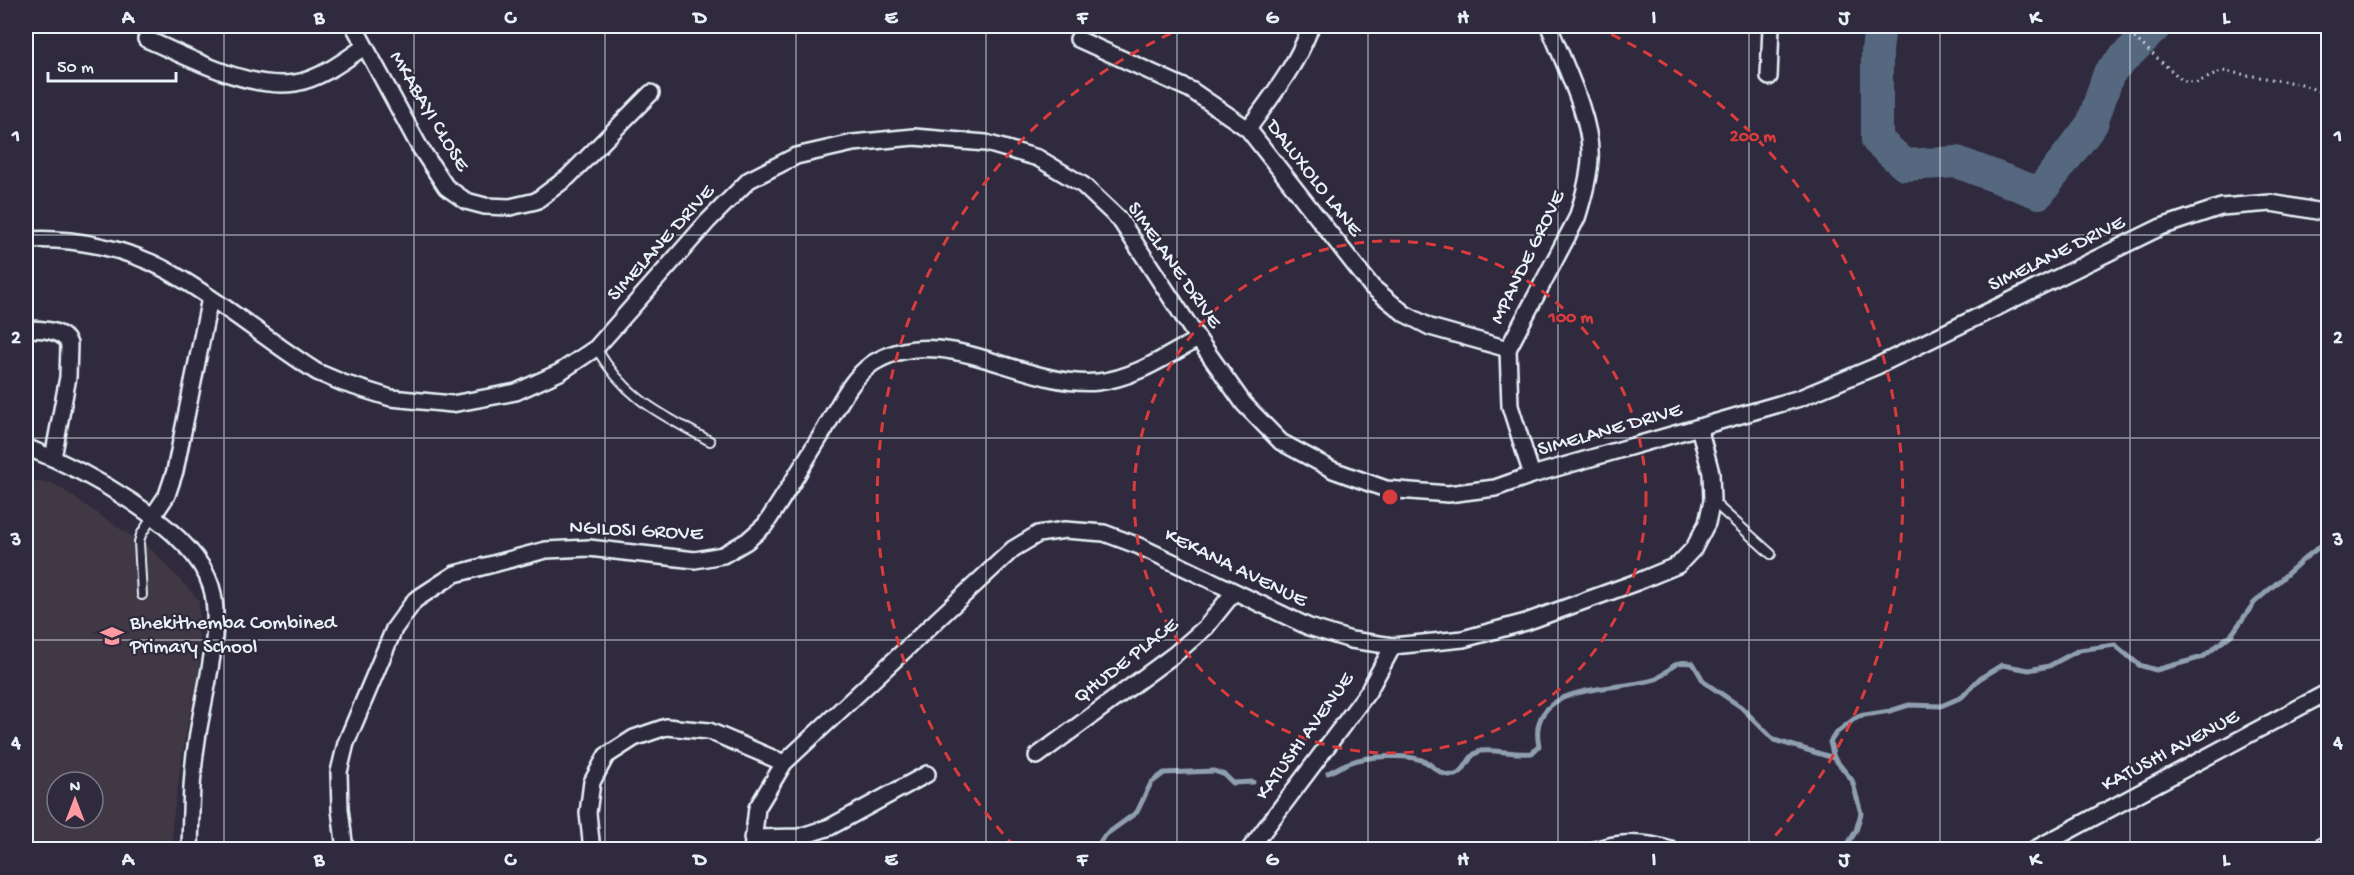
<svg xmlns="http://www.w3.org/2000/svg" width="2354" height="875" viewBox="0 0 2354 875" font-family="'Gochi Hand',sans-serif">
<style>
.built{fill:#413845;fill-rule:evenodd}
.lines{fill:none;stroke-linecap:round;stroke-linejoin:round}
.stream{stroke:#8f9fb0;stroke-width:5}
.river{stroke:#546880;stroke-width:32}
.lane-casing{stroke:#e8f1f8;stroke-width:12}
.street-casing{stroke:#e8f1f8;stroke-width:20}
.secondary-casing{stroke:#e8f1f8;stroke-width:26}
.path{stroke:#e8f1f8;stroke-width:3;stroke-dasharray:1.5 4.5;stroke-linecap:butt}
.lane{stroke:#2f2a3d;stroke-width:8}
.street{stroke:#2f2a3d;stroke-width:15}
.secondary{stroke:#2f2a3d;stroke-width:21}
.grid{fill:none;stroke:#e8f1f8;stroke-width:1.5;stroke-opacity:0.55}
.ring{fill:none;stroke:#d83c3d;stroke-width:3;stroke-dasharray:10 8}
.labels{text-anchor:middle;dominant-baseline:central;stroke-width:4.5;stroke-linejoin:round;paint-order:stroke}
.street-label{font-size:21px;fill:#e8f1f8;stroke:#2f2a3d}
.poi-label{font-size:21px;fill:#e8f1f8;stroke:#2f2a3d;text-anchor:start}
.centre{fill:#d83c3d;stroke:#2f2a3d;stroke-width:3}
.ring-label{font-size:18px;text-anchor:middle;font-weight:bold;fill:#d83c3d;stroke:#2f2a3d;stroke-width:4.5;stroke-linejoin:round;paint-order:stroke}
.neatline{fill:none;stroke:#e8f1f8;stroke-width:2}
.grid-label{font-size:20px;text-anchor:middle;font-weight:bold;fill:#e8f1f8}
</style>
<rect width="100%" height="100%" fill="#2f2a3d"/>
<filter id="ink" filterUnits="userSpaceOnUse"><feTurbulence type="fractalNoise" baseFrequency=".0167" numOctaves="2"/><feDisplacementMap in="SourceGraphic" scale="12" xChannelSelector="R" yChannelSelector="G"/><feConvolveMatrix kernelMatrix="1 2 1 2 8 2 1 2 1" color-interpolation-filters="sRGB"/></filter>
<g filter="url(#ink)">
<path class="built" d="M26,480L53,483L153,551L199,600V671L186,732L172,824L173,849L26,850ZM57,782H93V818H57Z"/>
<g class="lines">
<g class="stream">
<path d="M1328,773C1335,770 1342,765 1349,763C1365,756 1410,753 1426,762C1436,768 1442,777 1455,775C1467,772 1467,754 1481,751C1496,749 1515,755 1532,753L1539,746C1525,681 1617,692 1656,679C1664,676 1670,666 1679,663C1682,662 1689,663 1693,663L1704,682L1741,707L1774,740L1834,758"/>
<path d="M1095,850L1104,836L1137,812L1151,783L1164,773L1214,771L1225,775L1233,783L1253,782"/>
<path d="M1844,850L1856,831L1861,813L1852,780L1834,758L1830,742L1836,733L1858,716L1890,711L1909,705L1941,706L1962,697L1979,679L2002,665L2029,670L2049,666L2079,650L2115,645L2139,665L2156,670L2203,657L2232,634L2254,603L2305,558L2328,540"/>
</g>
<path class="river" d="M1880,26L1877,51V140L1905,165L1957,162L2039,193L2092,124L2109,73L2156,26"/>
<g class="lane-casing">
<g id="lane">
<path d="M596,348C627,400 659,413 710,441"/>
<path d="M1712,501L1771,554"/>
<path d="M142,595L139,542L141,535L153,516"/>
</g>
</g>
<g class="street-casing">
<g id="street">
<path d="M354,26L419,146L446,187L466,201L485,206L510,207L536,201L568,177L651,93"/>
<path d="M146,39C189,57 247,90 295,83C320,79 344,61 364,47"/>
<path d="M1078,39L1191,90L1248,129L1372,287L1405,314L1430,327L1508,349"/>
<path d="M1769,77L1771,26"/>
<path d="M1248,129C1272,96 1297,65 1311,26"/>
<path d="M26,240C72,237 127,248 168,271C220,300 266,340 317,372L343,383L391,398L452,404L516,392L560,372L596,348L708,221L749,180L796,156L853,143L914,137L986,143L1038,158L1083,185L1120,220L1198,339L1244,404L1281,442L1333,470L1386,489L1448,494L1495,488L1532,475L1800,398L1877,366L2161,227L2221,207L2271,203L2328,213"/>
<path d="M26,329C39,329 63,329 69,344L68,377L53,458"/>
<path d="M26,447C82,469 192,526 211,586C224,627 203,697 197,740C191,776 191,813 190,850"/>
<path d="M1532,475L1510,406L1508,349L1577,218C1583,199 1589,179 1590,159C1593,121 1563,62 1549,26"/>
<path d="M153,516L167,495L175,471L210,298"/>
<path d="M1037,756L1175,654L1206,627L1234,592"/>
<path d="M752,838L799,837L830,827L927,774"/>
<path d="M345,850L340,809L339,772L346,743L394,629L415,600L455,574L546,550L589,548L695,560L723,555L747,541L765,525C786,494 805,461 825,429C838,406 851,378 873,363C944,319 1023,389 1098,382C1135,378 1166,356 1198,339"/>
<path d="M592,850L588,813L592,782L606,756L634,738L666,727L709,731L784,763"/>
<path d="M752,850L757,808L784,763L1013,549L1038,534L1065,530L1104,533L1139,546L1309,627L1351,640L1393,646L1463,639L1526,622L1637,582L1678,565L1694,548L1707,523L1712,501L1711,473L1699,427"/>
<path d="M1249,850L1368,692L1393,646"/>
<path d="M1595,850C1620,841 1646,842 1671,850"/>
<path d="M2033,850L2328,692"/>
</g>
</g>
<g class="secondary-casing">
<path id="secondary" d="M2322,850L2328,846"/>
</g>
<path class="path" d="M2121,26L2182,80L2196,83L2223,71L2301,84L2328,95"/>
<use href="#lane" class="lane"/>
<use href="#street" class="street"/>
<use href="#secondary" class="secondary"/>
</g>
</g>
<path class="grid" d="M224,26V850M414,26V850M605,26V850M796,26V850M986,26V850M1177,26V850M1368,26V850M1558,26V850M1749,26V850M1940,26V850M2130,26V850M26,235H2328M26,438H2328M26,640H2328"/>
<g class="ring">
<circle cx="1390" cy="497" r="256"/>
<path d="M1015 847A513 513 0 0 1 1185 27M1595 27A513 513 0 0 1 1765 847"/>
</g>
<defs>
<g id="school-bare" transform="scale(1.8)"><path d="M0-5L7-2L0 1L-7-2ZM-4 1L0 2.5L4 1V4Q0 6-4 4Z" fill="#ff9aa2" stroke="#2f2a3d" stroke-width="2.5" paint-order="stroke"/></g>
</defs>
<g fill-rule="evenodd">
<use href="#school-bare" x="112" y="636"/>
</g>
<g class="labels">
<g class="street-label">
<text transform="translate(428 112) rotate(59)">MKABAYI CLOSE</text>
<text transform="translate(1313 179) rotate(52)">DALUXOLO LANE</text>
<text transform="translate(662 244) rotate(-48)">SIMELANE DRIVE</text>
<text transform="translate(2057 255) rotate(-26)">SIMELANE DRIVE</text>
<text transform="translate(1529 258) rotate(-64)">MPANDE GROVE</text>
<text transform="translate(1173 266) rotate(55)">SIMELANE DRIVE</text>
<text transform="translate(1610 431) rotate(-16)">SIMELANE DRIVE</text>
<text transform="translate(636 532) rotate(3)">NGILOSI GROVE</text>
<text transform="translate(1235 569) rotate(26)">KEKANA AVENUE</text>
<text transform="translate(1127 662) rotate(-38)">QHUDE PLACE</text>
<text transform="translate(1306 737) rotate(-54)">KATUSHI AVENUE</text>
<text transform="translate(2171 752) rotate(-28)">KATUSHI AVENUE</text>
</g>
<g class="poi-label">
<text x="130" y="624">Bhekithemba Combined<tspan x="130" dy="24">Primary School</tspan></text>
</g>
</g>
<circle cx="1390" cy="497" r="9" class="centre"/>
<g class="ring-label">
<text x="1753" y="141">200 m</text>
<text x="1571" y="322">100 m</text>
</g>
<rect width="2354" height="875" fill="none" stroke="#2f2a3d" stroke-width="66"/>
<g transform="translate(75 800)"><circle r="28" fill="#2f2a3d" stroke="#797a88" stroke-width="1.5"/>
<path d="M0-4.5L10 22L0 15L-10 22Z" fill="#ff9aa2"/>
<text y="-9" font-size="16" font-weight="bold" text-anchor="middle" fill="#e8f1f8">N</text>
</g>
<path d="M48 72v9h128v-9" fill="none" stroke="#e8f1f8" stroke-width="3"/>
<text x="57" y="72" font-size="18" fill="#e8f1f8" stroke="#2f2a3d" stroke-width="4.5" paint-order="stroke">50 m</text>
<rect x="33" y="33" width="2288" height="809" class="neatline"/>
<g class="grid-label">
<text x="128" y="23">A</text>
<text x="319" y="23">B</text>
<text x="510" y="23">C</text>
<text x="700" y="23">D</text>
<text x="891" y="23">E</text>
<text x="1082" y="23">F</text>
<text x="1272" y="23">G</text>
<text x="1463" y="23">H</text>
<text x="1654" y="23">I</text>
<text x="1844" y="23">J</text>
<text x="2035" y="23">K</text>
<text x="2226" y="23">L</text>
<text x="16" y="141">1</text>
<text x="2338" y="141">1</text>
<text x="16" y="343">2</text>
<text x="2338" y="343">2</text>
<text x="16" y="545">3</text>
<text x="2338" y="545">3</text>
<text x="16" y="748">4</text>
<text x="2338" y="748">4</text>
<text x="128" y="865">A</text>
<text x="319" y="865">B</text>
<text x="510" y="865">C</text>
<text x="700" y="865">D</text>
<text x="891" y="865">E</text>
<text x="1082" y="865">F</text>
<text x="1272" y="865">G</text>
<text x="1463" y="865">H</text>
<text x="1654" y="865">I</text>
<text x="1844" y="865">J</text>
<text x="2035" y="865">K</text>
<text x="2226" y="865">L</text>
</g>
</svg>
